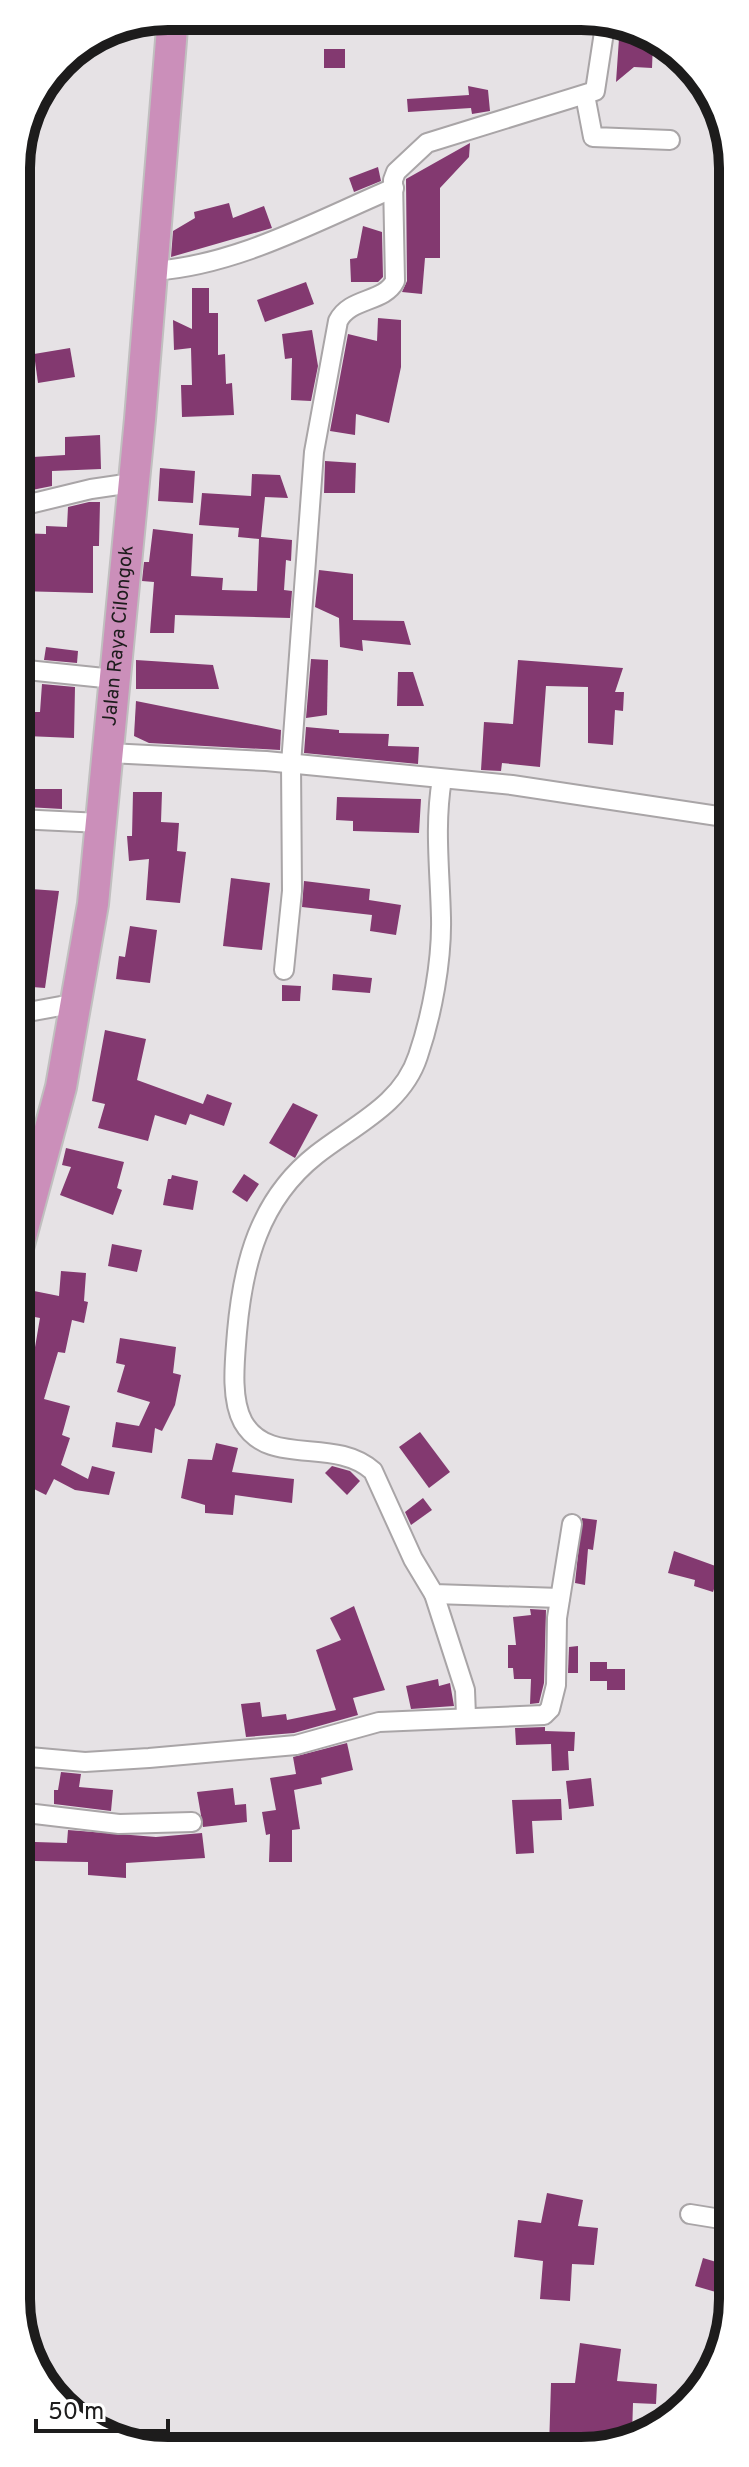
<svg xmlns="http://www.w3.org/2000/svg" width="749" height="2467" viewBox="0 0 749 2467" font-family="Overpass,sans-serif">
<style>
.building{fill:#833970}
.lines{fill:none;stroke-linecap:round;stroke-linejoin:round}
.minor-casing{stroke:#a9a5a7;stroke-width:22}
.trunk-casing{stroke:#c0bfbf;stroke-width:34}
.minor{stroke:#fff;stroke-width:18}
.trunk{stroke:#cb8fba;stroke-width:30}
.labels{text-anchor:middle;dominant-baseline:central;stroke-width:8;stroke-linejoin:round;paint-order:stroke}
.street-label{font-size:20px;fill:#1d1c1c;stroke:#fff}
.rim{fill:none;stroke:#1d1c1c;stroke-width:10}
</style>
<rect width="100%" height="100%" fill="#e6e2e5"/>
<g class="building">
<path d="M620,24L653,42L652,68L634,67L616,82Z"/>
<rect x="324" y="49" width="21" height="19"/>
<path d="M468,86L488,90L490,111L472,114L471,108L408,112L407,99L469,95Z"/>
<path d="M470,143L469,157L440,188V258H425L422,294L402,292L407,281L406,179Z"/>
<path d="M378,167L381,181L354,192L349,178Z"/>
<path d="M229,203L233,218L264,206L272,228L171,257L173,231L195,218L194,212Z"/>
<path d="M363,226L382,232L383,277L378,282H351L350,259L357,258Z"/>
<path d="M306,282L314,304L265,322L257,300Z"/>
<path d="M192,288H209V313H218V355L225,354L226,384L232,383L234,415L182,417L181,385H192L191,348L174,350L173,320L192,329Z"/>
<path d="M378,318L401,320V367L389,423L356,414L355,435L330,431L348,334L377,341Z"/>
<path d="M312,330L318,366L311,401L291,400L292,358L285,359L282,334Z"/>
<path d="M70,348L75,377L38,383L34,354Z"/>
<path d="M100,435L101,469L52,471V486L17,493V458L65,455V437Z"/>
<path d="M325,461L356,463L355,493H324Z"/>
<path d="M160,468L195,471L193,503L158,501Z"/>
<path d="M252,474L280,475L288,498L265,497L261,537L292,540L291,561L286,560L284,590L292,591L290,618L175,615L174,633H150L154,582L142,581L144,562H149L153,529L193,534L191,576L223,578L222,590L257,591L259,539L238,537L239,528L199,525L202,493L251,496Z"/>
<path d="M89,502H100L99,546H93V593L17,591L18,533L46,534V526L67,527L68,507Z"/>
<path d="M319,570L353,574V620L404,621L411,645L362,640L363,651L340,647L339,618L315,607Z"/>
<path d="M46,647L78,651L77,663L44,660Z"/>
<path d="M311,659L328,660L327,715L306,718Z"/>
<path d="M136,660L213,665L219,689H136Z"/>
<path d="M518,660L623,668L615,692H624L623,711L615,710L613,745L588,743V687L546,686L540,767L502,763L501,771L481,770L484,722L513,724Z"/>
<path d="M398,672H413L424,706H397Z"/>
<path d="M42,684L75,687L74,738L26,736L27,712H40Z"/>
<path d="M136,701L281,730L280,750L149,743L134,736Z"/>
<path d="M306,727L339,730V733L389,734L388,746L419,747L418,764L304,753Z"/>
<path d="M26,789H62V809L26,807Z"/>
<path d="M133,792H162L161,822L179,823L177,851L186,852L180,903L146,900L149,859L129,861L127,836H132Z"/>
<path d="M337,797L421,799L419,833L353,831V821L336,820Z"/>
<path d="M231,878L270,883L262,950L223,946Z"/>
<path d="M304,881L370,889L369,900L401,905L396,935L370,931L372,915L302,907Z"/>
<path d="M17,888L59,891L45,988L19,986Z"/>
<path d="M130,926L157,930L150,983L116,979L119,956L125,957Z"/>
<path d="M333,974L372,978L370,993L332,990Z"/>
<path d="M282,985L301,986L300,1001H282Z"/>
<path d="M105,1030L146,1039L137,1080L203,1104L207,1094L232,1103L224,1126L190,1114L186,1125L155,1115L148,1141L98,1128L105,1104L92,1101Z"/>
<path d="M293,1103L318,1115L295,1158L269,1143Z"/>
<path d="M66,1148L124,1162L117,1188L122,1190L113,1215L60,1195L71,1167L62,1165Z"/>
<path d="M244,1174L259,1184L247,1202L232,1192Z"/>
<path d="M172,1175L198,1181L193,1210L163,1205L168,1179H171Z"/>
<path d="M112,1244L142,1250L137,1272L108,1266Z"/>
<path d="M61,1271L86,1273L84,1301L88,1302L84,1323L72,1320L65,1353L58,1352L44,1399L70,1406L62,1435L70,1438L61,1465L88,1479L92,1466L115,1472L109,1495L75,1490L54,1479L46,1495L28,1486L34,1475L18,1468V1405L22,1389L18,1388V1348L34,1353L40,1318L19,1314L24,1289L59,1296Z"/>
<path d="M120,1338L176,1347L173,1373L181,1375L175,1405L162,1431L155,1428L152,1453L112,1447L116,1422L139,1426L150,1402L117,1392L125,1365L116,1363Z"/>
<path d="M420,1432L450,1472L429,1488L399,1447Z"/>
<path d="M216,1443L238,1448L232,1472L294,1479L292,1503L235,1495L233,1515L205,1513V1505L181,1498L188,1459L212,1460Z"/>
<path d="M332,1466L350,1471L360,1481L347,1495L325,1473Z"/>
<path d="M423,1498L432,1510L411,1525L405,1512Z"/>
<path d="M582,1518L597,1520L593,1550L588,1549L585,1585L575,1583Z"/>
<path d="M674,1551L721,1568L713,1592L694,1586L695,1580L668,1573Z"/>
<path d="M354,1606L385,1690L353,1698L358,1715L294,1733L246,1737L241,1704L260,1702L262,1717L286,1714L287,1720L336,1710L316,1650L341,1640L330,1618Z"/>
<path d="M530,1609L546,1610L544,1683L539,1703L530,1704L531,1679H514L513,1668H508V1645H516L513,1617L531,1615Z"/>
<path d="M578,1646V1673H568L569,1647Z"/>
<rect x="590" y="1662" width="17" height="19"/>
<rect x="607" y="1669" width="18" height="21"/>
<path d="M438,1679L439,1686L450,1683L454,1706L411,1709L406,1686Z"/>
<path d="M545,1727V1731L575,1732L574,1751H568L569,1770L552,1771L551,1744L516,1745L515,1728Z"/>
<path d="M347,1743L353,1770L321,1778L322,1784L294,1790L300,1829L292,1830V1862H269L270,1834L266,1835L262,1812L276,1810L270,1778L296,1774L293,1757Z"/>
<path d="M61,1772L81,1774L79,1787L113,1790L111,1811L54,1804V1790H58Z"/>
<path d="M591,1778L594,1806L569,1809L566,1781Z"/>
<path d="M233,1788L235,1805L246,1804L247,1822L203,1827L197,1792Z"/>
<path d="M561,1799L562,1820L532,1821L534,1853L516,1854L512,1800Z"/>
<path d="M68,1830L156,1837L202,1833L205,1858L126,1863V1878L88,1875V1862L35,1861V1842L67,1843Z"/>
<path d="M547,2193L583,2200L578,2226L598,2228L594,2265L572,2264L570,2301L540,2299L543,2261L514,2257L518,2220L541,2223Z"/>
<path d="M703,2258L733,2267V2297L695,2286Z"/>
<path d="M580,2343L621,2349L617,2381L657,2384L656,2404L633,2403L632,2435L580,2432V2448H549L551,2383H575Z"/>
</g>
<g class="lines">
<g class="minor-casing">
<g id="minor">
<path d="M585,95L593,137L670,140"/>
<path d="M153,271C238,265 316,221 394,188"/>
<path d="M17,507L91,489L132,483"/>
<path d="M17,669L114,679"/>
<path d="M109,753L266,761L512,785L731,818"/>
<path d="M442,779C434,826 440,871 441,918C442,961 432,1015 418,1056C402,1105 354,1125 316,1155C259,1200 243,1264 237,1332C235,1359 230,1398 243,1422C269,1468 334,1436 373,1471L413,1559L434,1594L560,1598"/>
<path d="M17,819L101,823"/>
<path d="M284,970L292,891L291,764L314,452L338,321C350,297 384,303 395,281L393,180L396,172L427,143L595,91L606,19"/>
<path d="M17,1014L77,1003"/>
<path d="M434,1594L465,1690L466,1716"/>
<path d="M18,1756L85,1762L149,1758L296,1745L379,1722L544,1715L550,1709L556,1685L557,1618L572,1524"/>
<path d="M18,1812L119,1824L192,1822"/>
<path d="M690,2214L733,2221"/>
</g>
</g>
<g class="trunk-casing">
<g id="trunk">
<path id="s1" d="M18,1248L61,1087L93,904L140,419L173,16"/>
</g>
</g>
<use href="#minor" class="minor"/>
<use href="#trunk" class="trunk"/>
</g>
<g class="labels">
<g class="street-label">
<text stroke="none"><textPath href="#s1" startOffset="622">Jalan Raya Cilongok</textPath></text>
</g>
</g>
<path d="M0 0H749V2467H0ZM168 30H581A138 138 0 0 1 719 168V2299A138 138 0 0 1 581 2437H168A138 138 0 0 1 30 2299V168A138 138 0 0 1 168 30Z" fill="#fff" fill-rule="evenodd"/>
<path class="rim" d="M168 30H581A138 138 0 0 1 719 168V2299A138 138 0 0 1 581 2437H168A138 138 0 0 1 30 2299V168A138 138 0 0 1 168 30Z"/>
<path d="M36 2419v12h132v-12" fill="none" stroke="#1d1c1c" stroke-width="4"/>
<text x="48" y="2419" font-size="24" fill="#1d1c1c" stroke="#ffffff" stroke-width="6" paint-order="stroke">50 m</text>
</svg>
